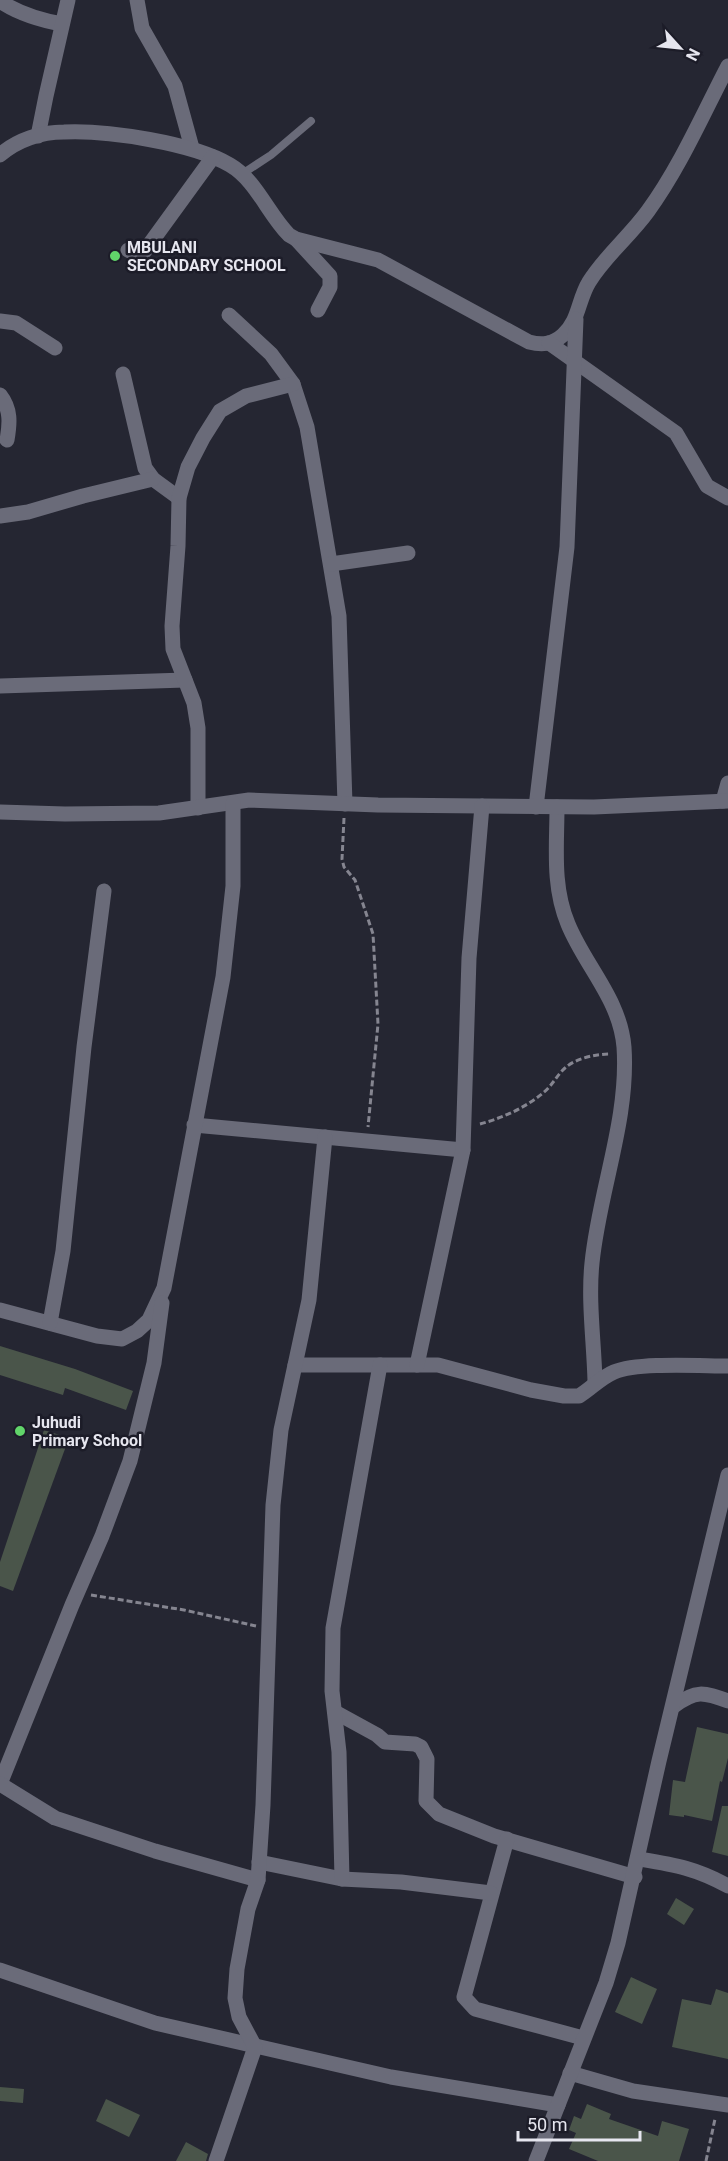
<svg xmlns="http://www.w3.org/2000/svg" width="728" height="2161" viewBox="0 0 728 2161" font-family="Roboto,sans-serif">
<style>
.building{fill:#4a554a}
.lines{fill:none;stroke-linecap:round;stroke-linejoin:round}
.path{stroke:#858590;stroke-width:3;stroke-dasharray:6 3;stroke-linecap:butt}
.lane{stroke:#6a6b79;stroke-width:8}
.street{stroke:#6a6b79;stroke-width:15}
.poi-dot{fill:#61d56a;stroke:#1c1c28;stroke-width:2}
.labels{text-anchor:middle;dominant-baseline:central;stroke-width:5;stroke-linejoin:round;paint-order:stroke}
.poi-label{font-size:16px;font-weight:bold;fill:#e6e6ef;stroke:#1c1c28;text-anchor:start}
</style>
<rect width="100%" height="100%" fill="#252632"/>
<g class="building">
<path d="M0,1346L75,1369L133,1391L126,1410L65,1388L63,1395L0,1375Z"/>
<path d="M44,1430L69,1438L13,1591L0,1586V1562Z"/>
<path d="M697,1727L728,1734V1758L722,1782L720,1781L712,1821L684,1815V1817L669,1815L673,1780L685,1782Z"/>
<path d="M722,1806H728V1856L712,1852Z"/>
<path d="M676,1898L694,1909L684,1925L667,1914Z"/>
<path d="M631,1977L657,1989L642,2024L615,2012Z"/>
<path d="M716,1989L728,1993V2059L672,2047L682,1999L711,2005Z"/>
<path d="M0,2087L24,2089L23,2103L0,2101Z"/>
<path d="M106,2099L140,2115L129,2137L96,2121Z"/>
<path d="M587,2104L611,2114L609,2119L658,2136L662,2121L689,2129L679,2161H598L569,2149L576,2133L569,2130L574,2116L581,2119Z"/>
<path d="M186,2142L208,2154L206,2161H176Z"/>
</g>
<g class="lines">
<g class="path">
<path d="M344,818L342,859L344,867L355,880L373,934L378,1024L368,1127"/>
<path d="M480,1124C502,1118 525,1108 543,1093C552,1086 557,1075 565,1068C576,1058 596,1054 610,1054"/>
<path d="M91,1595L184,1610L256,1626"/>
<path d="M706,2161L715,2119"/>
</g>
<path class="lane" d="M242,174L271,155L311,121"/>
<g class="street">
<path d="M137,0L142,28L175,86L192,148"/>
<path d="M0,1C19,14 40,20 62,24"/>
<path d="M38,136L46,96L68,0"/>
<path d="M0,155C17,140 41,132 64,132C107,130 193,143 230,165C256,180 268,214 289,235L296,239L378,260L529,342C541,345 552,345 563,335C579,321 578,300 589,282C605,256 630,236 648,211C680,167 703,114 728,66"/>
<path d="M296,239L330,276V287L318,310"/>
<path d="M128,250L138,255L144,252L213,157"/>
<path d="M229,315L271,354L293,384L307,427L339,616L345,804"/>
<path d="M0,321L16,323L55,348"/>
<path d="M549,343L676,433L707,486L728,498"/>
<path d="M123,374L145,468L153,479L179,498"/>
<path d="M0,395C11,409 10,423 7,440"/>
<path d="M0,516L28,512L83,496L153,479"/>
<path d="M331,564L408,553"/>
<path d="M0,686L185,680"/>
<path d="M723,801L728,783"/>
<path d="M536,807L567,547L576,319"/>
<path d="M557,807C557,846 552,886 568,924C585,966 620,999 624,1047C629,1120 599,1191 592,1263C588,1301 594,1342 595,1381"/>
<path d="M198,808V728L194,703L173,649L172,626L178,546L179,498L188,467L203,438L220,411L246,396L293,384"/>
<path d="M0,812L65,814L159,813L249,800L378,805L594,807L728,801"/>
<path d="M194,1125L463,1150"/>
<path d="M0,1310L97,1336L122,1339L137,1331L149,1320L164,1288L223,977L233,886V803"/>
<path d="M50,1323L63,1251L84,1047L104,891"/>
<path d="M295,1365H438L531,1390L564,1396H579C592,1388 600,1378 614,1372C638,1362 700,1366 728,1366"/>
<path d="M417,1365L463,1150L469,958L482,806"/>
<path d="M674,1706C696,1690 703,1692 728,1701"/>
<path d="M335,1712L377,1735L385,1742L415,1744L421,1747L427,1759L426,1801L439,1814L494,1836L635,1877"/>
<path d="M0,1784L72,1605L102,1536L130,1461L154,1363L162,1303"/>
<path d="M0,1784L55,1818L155,1851L258,1880"/>
<path d="M507,1839L464,1997L475,2009L583,2038"/>
<path d="M639,1859C675,1865 695,1868 728,1886"/>
<path d="M259,1862L342,1879L401,1882L491,1893"/>
<path d="M342,1879L339,1752L332,1691L333,1628L380,1365"/>
<path d="M0,1970L155,2023L391,2077L558,2105"/>
<path d="M570,2073L633,2091L728,2105"/>
<path d="M216,2161L255,2047L239,2017L235,1998L237,1969L248,1909L258,1880L263,1805L273,1505L281,1430L309,1300L325,1137"/>
<path d="M536,2161L606,1983L618,1943L659,1761L728,1475"/>
</g>
</g>
<g class="poi-dot">
<circle cx="115" cy="256" r="6"/>
<circle cx="20" cy="1431" r="6"/>
</g>
<g class="labels">
<g class="poi-label">
<text x="127" y="247">MBULANI<tspan x="127" dy="18">SECONDARY SCHOOL</tspan></text>
<text x="32" y="1422">Juhudi<tspan x="32" dy="18">Primary School</tspan></text>
</g>
</g>
<g transform="translate(680 48) rotate(117)" stroke="#1c1c28" stroke-width="4.5" paint-order="stroke">
<path d="M0-4.5L10 22L0 15L-10 22Z" fill="#e6e6ef"/>
<text y="-9" font-size="16" font-weight="bold" text-anchor="middle" fill="#e6e6ef">N</text>
</g>
<path d="M518 2131v9h122v-9" fill="none" stroke="#e6e6ef" stroke-width="3"/>
<text x="527" y="2131" font-size="18" fill="#e6e6ef" stroke="#1c1c28" stroke-width="4.5" paint-order="stroke">50 m</text>
</svg>
